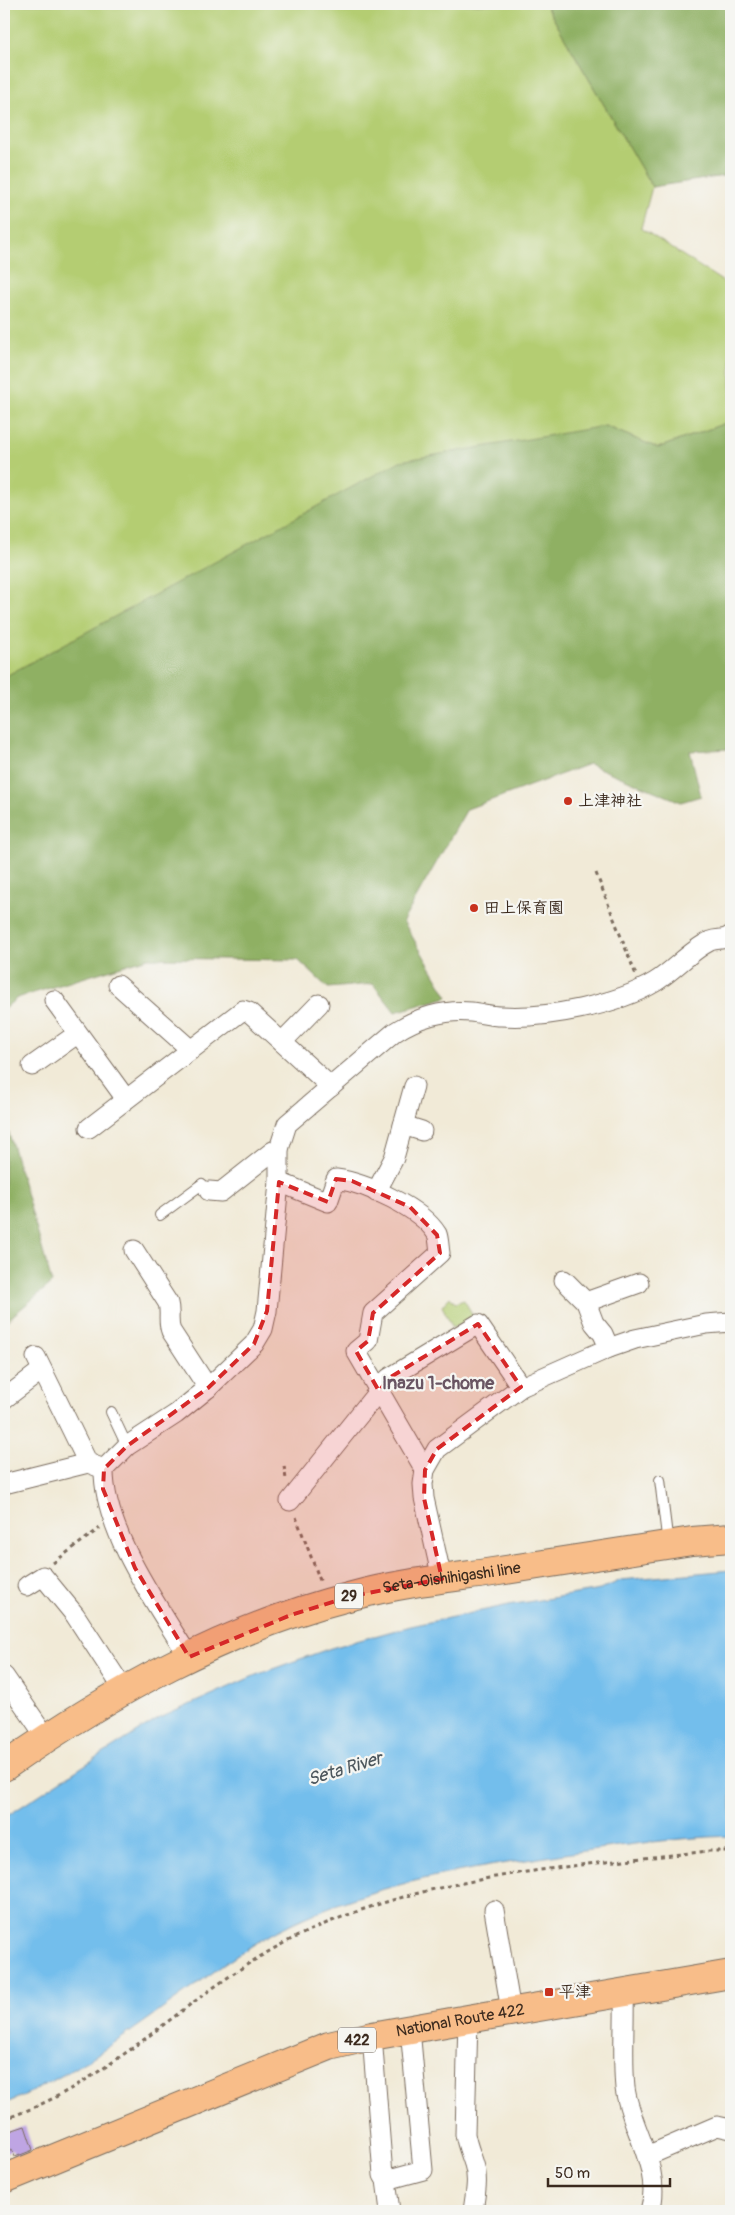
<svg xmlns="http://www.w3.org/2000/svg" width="735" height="2215" viewBox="0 0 735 2215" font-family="Pangolin,'Klee One',sans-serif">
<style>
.green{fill:#b4cd72;stroke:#787c48}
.forest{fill:#8fb064;stroke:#656d41}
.water{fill:#73beec;stroke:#577485}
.building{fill:#bfa5e3}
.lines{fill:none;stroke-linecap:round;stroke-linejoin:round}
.lane-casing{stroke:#7b6d5f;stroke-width:12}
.street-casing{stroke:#7b6d5f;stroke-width:21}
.primary-casing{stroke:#7b6d5f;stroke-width:30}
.highway-casing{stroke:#7b6d5f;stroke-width:30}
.path{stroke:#7b6d5f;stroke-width:3;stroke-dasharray:4 4;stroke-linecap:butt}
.lane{stroke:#fff;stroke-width:10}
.street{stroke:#fff;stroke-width:19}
.primary{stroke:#f8bd89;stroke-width:28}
.highway{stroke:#f8bd89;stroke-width:28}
.marked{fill:#d62828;fill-opacity:0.2;stroke:#d62828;stroke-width:4;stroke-dasharray:10 6;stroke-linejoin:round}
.poi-dot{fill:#c8321e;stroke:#f6f6f2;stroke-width:2}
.labels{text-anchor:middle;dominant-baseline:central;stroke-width:4.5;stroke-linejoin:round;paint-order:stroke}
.shield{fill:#f6f6f2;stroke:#73675e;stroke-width:1}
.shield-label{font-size:15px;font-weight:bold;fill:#3b2a1e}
.poi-label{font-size:16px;font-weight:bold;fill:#3b2a1e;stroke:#f6f6f2;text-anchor:start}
.street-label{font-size:16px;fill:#3b2a1e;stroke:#f6f6f2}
.neighbourhood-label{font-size:18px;font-weight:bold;fill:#695563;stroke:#f6f6f2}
.water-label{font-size:18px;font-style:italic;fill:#4c565c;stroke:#f6f6f2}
</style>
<rect width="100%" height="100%" fill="#f6f6f2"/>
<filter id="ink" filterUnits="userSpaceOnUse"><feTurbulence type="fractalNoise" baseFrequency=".02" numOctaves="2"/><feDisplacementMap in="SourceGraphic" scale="10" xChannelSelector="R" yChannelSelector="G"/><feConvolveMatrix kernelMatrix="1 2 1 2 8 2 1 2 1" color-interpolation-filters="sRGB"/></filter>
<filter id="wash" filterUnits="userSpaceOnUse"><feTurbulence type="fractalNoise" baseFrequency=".0096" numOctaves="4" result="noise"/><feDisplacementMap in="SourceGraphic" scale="20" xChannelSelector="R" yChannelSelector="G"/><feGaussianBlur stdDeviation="1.12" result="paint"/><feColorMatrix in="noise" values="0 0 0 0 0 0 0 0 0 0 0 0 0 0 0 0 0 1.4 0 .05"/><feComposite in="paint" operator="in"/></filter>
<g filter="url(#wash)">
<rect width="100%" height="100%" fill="#f1ead7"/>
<g class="green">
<path d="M4,4H545L652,187L641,228L731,287V421L658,448L605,426L4,677Z"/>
<path d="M450,1297L455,1303L464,1300L474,1317L453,1328L442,1306Z"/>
</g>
<g class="forest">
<path d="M545,4H731V175L652,187Z"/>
<path d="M731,421V749L690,751L701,796L681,802L589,764L467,809L403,921L448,997L395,1012L373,984L328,988L298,960L148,958L17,998L4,1009V677L400,461L605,426L658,448Z"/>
<path d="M4,1116L52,1283L4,1323Z"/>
</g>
<path class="water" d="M731,1570V1836C669,1838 608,1847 546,1857C453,1871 359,1887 275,1932C244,1949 215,1971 186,1992C128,2034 70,2077 4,2104V1818L88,1763L160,1718L256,1675L331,1648L411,1626L509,1605L600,1590L621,1580Z"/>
<g id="blocks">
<path class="building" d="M25,2126L33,2150L15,2157L12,2149L4,2153V2133Z"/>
</g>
</g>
<g filter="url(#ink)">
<use href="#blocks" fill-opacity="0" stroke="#7b6d5f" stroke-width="1"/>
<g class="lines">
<g class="lane-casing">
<g id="lane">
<path d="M160,1215L202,1184L209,1191"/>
<path d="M111,1412L127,1446"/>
<path d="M660,1480L668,1544"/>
</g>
</g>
<g class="street-casing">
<g id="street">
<path d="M118,985L190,1049"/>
<path d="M54,1000L126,1099"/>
<path d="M282,1042L319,1004"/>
<path d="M32,1066L77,1034"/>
<path d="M403,1125L422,1131"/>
<path d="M89,1128L243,1010L249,1012L331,1087"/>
<path d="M279,1182L328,1202L336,1179C366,1183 421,1208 437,1234C439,1239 439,1248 440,1253L373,1313L368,1341L356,1351L425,1470"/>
<path d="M209,1191L221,1192L273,1151L279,1149"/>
<path d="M376,1192L394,1158L414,1086"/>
<path d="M134,1250L168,1303C171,1313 167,1321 171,1331L208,1388"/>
<path d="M564,1280L586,1302L594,1323L603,1334L609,1348"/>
<path d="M586,1302L639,1283"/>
<path d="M36,1357L88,1463L104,1469"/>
<path d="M4,1399L42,1370"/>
<path d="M4,1484L88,1463"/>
<path d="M290,1501L389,1378L478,1324L521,1387"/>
<path d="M442,1579L424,1498L423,1484L425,1470L437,1449L521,1387L609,1348L635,1339L706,1324L731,1322"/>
<path d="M27,1586L43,1576L75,1615L124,1690"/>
<path d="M189,1657C157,1605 103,1530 104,1469L127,1446L176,1414L208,1388L254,1344L263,1329L267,1311L279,1182V1149L287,1124L395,1032C416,1018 445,1009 471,1012C481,1013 491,1016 501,1016C545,1019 617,1005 655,982C674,970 690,951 710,941C718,938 725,941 731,935"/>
<path d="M4,1676L46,1737"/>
<path d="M494,1910L511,2011"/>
<path d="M624,1991C625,2023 622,2057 625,2088C630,2128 663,2169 650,2211"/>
<path d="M468,2019L465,2134C467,2146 471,2154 474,2164C479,2179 475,2196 473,2211"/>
<path d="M372,2036L383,2175L386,2180L390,2211"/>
<path d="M647,2156L717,2126L731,2129"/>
<path d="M386,2180L423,2170L410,2029"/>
</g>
</g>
<g class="primary-casing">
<g id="primary">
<path id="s1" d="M4,1767C110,1693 226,1628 352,1596C396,1584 441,1579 486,1573C555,1562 623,1552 692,1541L731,1538"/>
</g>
</g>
<g class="highway-casing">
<g id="highway">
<path id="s2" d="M4,2179L329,2046L372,2036L468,2019L731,1974"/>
</g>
</g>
<g class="path">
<path d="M596,873L636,975"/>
<path d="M284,1466L286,1479"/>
<path d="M296,1517L321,1583"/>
<path d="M53,1563L100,1528"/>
<path d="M4,2119C111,2084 188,1992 288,1941C417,1875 567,1867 709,1851H731"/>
</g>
<use href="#lane" class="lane"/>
<use href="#street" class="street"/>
<use href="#primary" class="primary"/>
<use href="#highway" class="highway"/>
</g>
</g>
<path class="marked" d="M336,1179L352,1181L410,1207L437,1235L440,1253L373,1313L368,1341L356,1351L379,1391L389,1378L478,1324L521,1387L437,1449L425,1470L424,1498L442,1579L352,1596L291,1615L189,1657L135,1568L103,1489L104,1469L127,1446L208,1388L254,1344L267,1311L279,1182L328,1202Z"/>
<g class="poi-dot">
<circle cx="568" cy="801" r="5"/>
<circle cx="474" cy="908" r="5"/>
<rect x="544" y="1987" width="10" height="10" rx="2.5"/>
</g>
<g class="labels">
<g class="shield">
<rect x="335" y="1583.5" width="28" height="25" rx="4"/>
<rect x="338" y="2027.5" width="38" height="25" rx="4"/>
</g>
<g class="shield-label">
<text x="349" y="1596">29</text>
<text x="357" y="2040">422</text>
</g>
<g class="poi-label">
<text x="578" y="801">上津神社</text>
<text x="484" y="908">田上保育園</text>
<text x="559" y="1992">平津</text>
</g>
<g class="street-label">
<text stroke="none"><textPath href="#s1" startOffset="491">Seta-Oishihigashi line</textPath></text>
<text stroke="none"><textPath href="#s2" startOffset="485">National Route 422</textPath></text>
</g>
<g class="neighbourhood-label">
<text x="438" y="1383">Inazu 1-chome</text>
</g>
<g class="water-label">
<text transform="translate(345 1769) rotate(-17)">Seta River</text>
</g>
</g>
<rect width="735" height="2215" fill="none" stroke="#f6f6f2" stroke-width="20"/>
<path d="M548 2178v8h122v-8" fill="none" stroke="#3b2a1e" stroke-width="2.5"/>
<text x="555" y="2178" font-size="15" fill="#3b2a1e" stroke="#f6f6f2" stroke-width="4" paint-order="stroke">50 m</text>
</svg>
